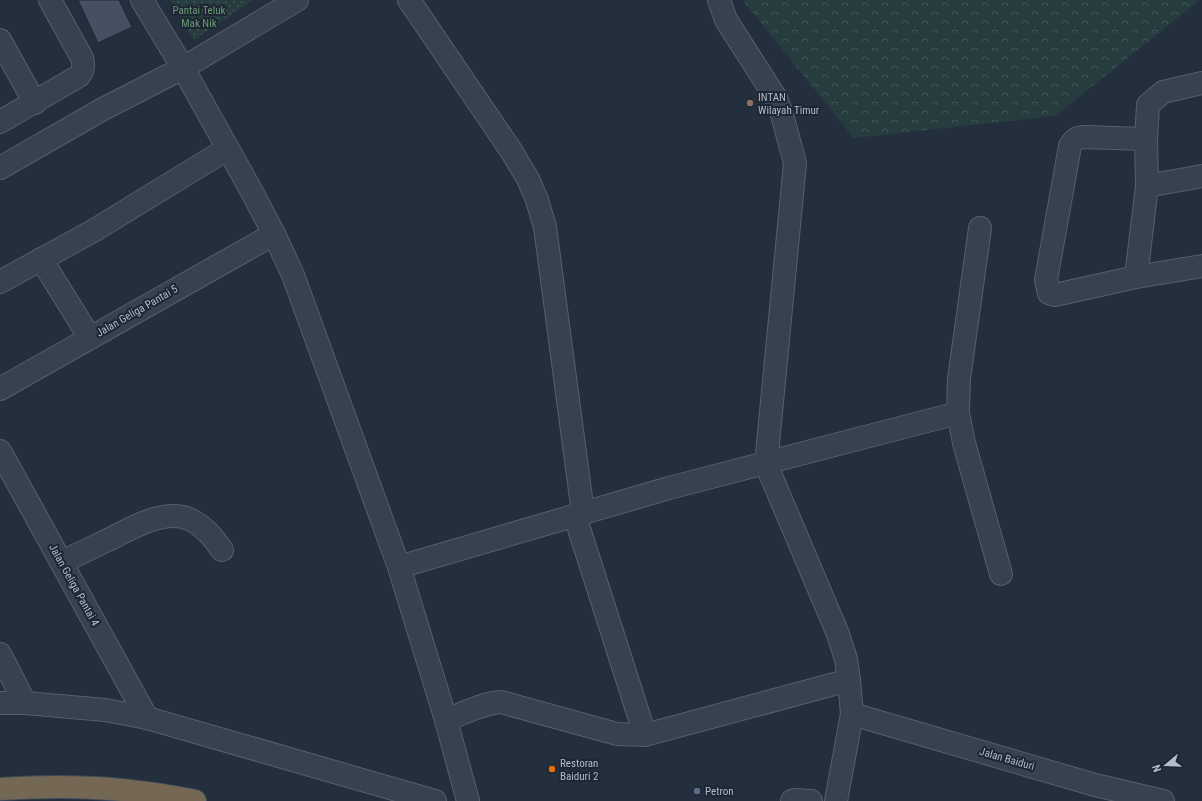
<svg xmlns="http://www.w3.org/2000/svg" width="1202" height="801" viewBox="0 0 1202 801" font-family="'Roboto Condensed',sans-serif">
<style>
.forest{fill:url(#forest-crowns)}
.park{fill:url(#park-dots)}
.building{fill:#455162;stroke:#1f2835}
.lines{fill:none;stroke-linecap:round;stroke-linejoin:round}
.minor-casing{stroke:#565f6c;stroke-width:24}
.highway-casing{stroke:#434c59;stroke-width:24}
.minor{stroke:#38414e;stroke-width:22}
.highway{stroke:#746855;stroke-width:22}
.education-dot{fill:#8d6e63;stroke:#1d2633;stroke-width:1.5}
.food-dot{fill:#e8710a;stroke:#1d2633;stroke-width:1.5}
.service-dot{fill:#5c6f8a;stroke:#1d2633;stroke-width:1.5}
.labels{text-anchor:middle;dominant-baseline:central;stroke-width:4;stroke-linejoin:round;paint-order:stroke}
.park-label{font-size:11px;fill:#6b9a76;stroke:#1d2633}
.poi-label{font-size:11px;fill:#b4bcc9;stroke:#1d2633;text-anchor:start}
.street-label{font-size:11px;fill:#b4bcc9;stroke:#1d2633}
</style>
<defs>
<pattern id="forest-crowns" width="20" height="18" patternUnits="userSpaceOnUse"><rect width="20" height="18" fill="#263c3f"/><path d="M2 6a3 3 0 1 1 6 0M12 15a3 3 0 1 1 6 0" fill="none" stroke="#435659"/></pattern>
<pattern id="park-dots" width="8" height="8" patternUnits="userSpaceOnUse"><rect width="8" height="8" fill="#263c3f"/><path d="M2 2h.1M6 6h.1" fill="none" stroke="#435659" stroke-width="1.8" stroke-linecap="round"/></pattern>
</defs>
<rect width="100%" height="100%" fill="#242f3e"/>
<path class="forest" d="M744,0H1200L1055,116L854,138L744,2Z"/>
<path class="park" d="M170,0H253L194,40Z"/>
<path class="building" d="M78,0H119L132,27L98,43Z"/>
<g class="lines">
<g class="minor-casing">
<g id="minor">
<path d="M142,0L183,68L252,192L274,234L293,275L399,567L446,720L468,801"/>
<path d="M409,0L512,152L528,179L537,200L545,227L583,513"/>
<path d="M719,0L726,20L776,98L781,111L795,163L766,464L838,634L846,659L849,680L852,714L836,801"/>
<path d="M0,40L35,103"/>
<path d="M0,122L79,76C84,70 84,65 82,58L50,0"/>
<path d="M1146,139L1085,137C1077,137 1074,139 1070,146L1046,280L1049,293L1055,295L1136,277L1202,266"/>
<path d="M0,168L103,109L183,68L297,0"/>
<path d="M1147,186L1202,176"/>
<path d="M980,228L959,379L958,413L964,443L1001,574"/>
<path d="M41,259L90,338"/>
<path d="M1136,277L1147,186L1146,139L1148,105L1163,92L1202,83"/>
<path d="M0,282L93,231L227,149"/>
<path d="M0,389L274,234"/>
<path d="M0,451L147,718"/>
<path d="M575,516L645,735"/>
<path d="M61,562C77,555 93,547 108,540C130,529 164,508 189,519C204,526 213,537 222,550"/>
<path d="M399,567L669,488L958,413"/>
<path d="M0,654L25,703"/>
<path d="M0,703H25L105,710L147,718L435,801"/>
<path d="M852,714L1095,785L1163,801"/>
<path d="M446,720C463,714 482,703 501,702L617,734L645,735L849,680"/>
<path d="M792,801L795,800L811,801"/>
</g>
</g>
<g class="highway-casing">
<path id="highway" d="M0,789C48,786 99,786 147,793C163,795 179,798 195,801"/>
</g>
<use href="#minor" class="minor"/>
<use href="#highway" class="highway"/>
</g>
<circle class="education-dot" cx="750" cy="103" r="4"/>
<circle class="food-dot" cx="552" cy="769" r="4"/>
<circle class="service-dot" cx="697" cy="791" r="4"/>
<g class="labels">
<g class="park-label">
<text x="199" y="10">Pantai Teluk<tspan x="199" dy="13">Mak Nik</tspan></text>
</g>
<g class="poi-label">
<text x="758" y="97">INTAN<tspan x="758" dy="13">Wilayah Timur</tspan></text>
<text x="560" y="763">Restoran<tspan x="560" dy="13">Baiduri 2</tspan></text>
<text x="705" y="791">Petron</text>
</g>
<g class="street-label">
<text transform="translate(137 311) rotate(-30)">Jalan Geliga Pantai 5</text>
<text transform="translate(74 585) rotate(61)">Jalan Geliga Pantai 4</text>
<text transform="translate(1007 759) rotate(16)">Jalan Baiduri</text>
</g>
</g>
<g transform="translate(1166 765) rotate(251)" stroke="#1d2633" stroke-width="3" paint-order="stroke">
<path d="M0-3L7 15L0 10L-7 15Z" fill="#b4bcc9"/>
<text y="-6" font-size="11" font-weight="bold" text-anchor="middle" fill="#b4bcc9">N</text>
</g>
</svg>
